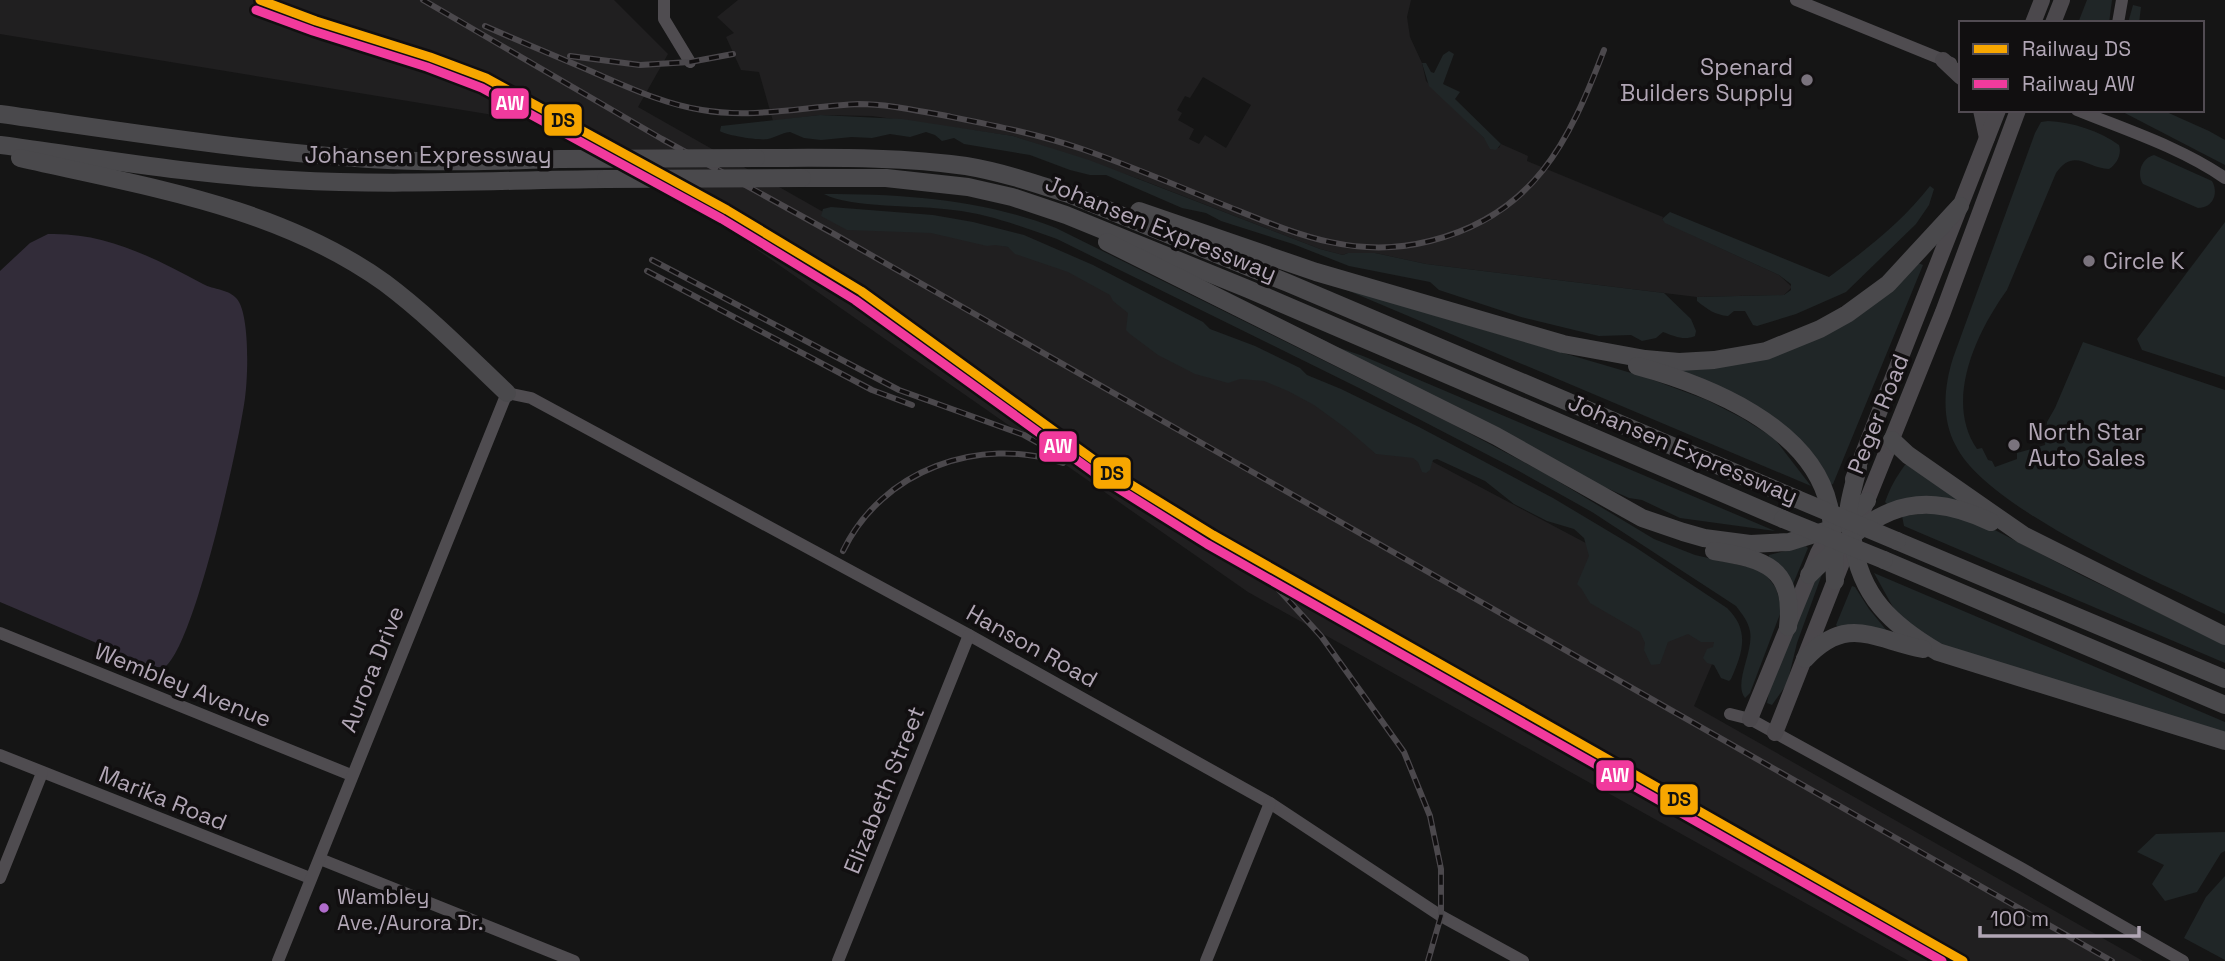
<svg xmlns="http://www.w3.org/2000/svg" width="2225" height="961" viewBox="0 0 2225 961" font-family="'Space Grotesk',sans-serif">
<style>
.built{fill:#201f20;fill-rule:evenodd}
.green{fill:#202627}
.water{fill:#322c39}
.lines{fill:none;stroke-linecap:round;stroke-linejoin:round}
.minor{stroke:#4f4c50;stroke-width:12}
.major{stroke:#4b484c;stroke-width:16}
.highway{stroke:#4a494c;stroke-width:18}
.rail-casing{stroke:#4b484c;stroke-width:6}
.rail{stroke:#110f10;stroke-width:3.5;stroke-dasharray:10;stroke-linecap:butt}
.highway-bridge{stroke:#4a494c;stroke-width:18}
.rail-1-casing{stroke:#110f10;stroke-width:14}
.rail-2-casing{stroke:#110f10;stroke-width:14}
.rail-1{stroke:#f7a600;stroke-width:9}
.rail-2{stroke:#f13a9d;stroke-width:9}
.poi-dot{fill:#7a737d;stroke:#110f10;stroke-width:2.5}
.bus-dot{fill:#b06ccc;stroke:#110f10;stroke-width:2.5}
.labels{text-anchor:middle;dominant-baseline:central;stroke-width:7;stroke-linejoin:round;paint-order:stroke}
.bus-label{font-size:21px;fill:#b1a6b5;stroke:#110f10;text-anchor:start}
.poi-label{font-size:23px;fill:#b1a6b5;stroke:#110f10;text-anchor:start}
.street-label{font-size:23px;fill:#b1a6b5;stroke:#110f10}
.line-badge{stroke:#110f10;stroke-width:2.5}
.badge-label{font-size:19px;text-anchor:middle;font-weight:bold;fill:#fff}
.pale-badge-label{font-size:19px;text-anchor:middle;font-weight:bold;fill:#111}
</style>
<rect width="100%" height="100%" fill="#151515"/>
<g class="built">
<path d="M0,0H614L668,54L638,107L848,226H929L1015,249L1069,269L1731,620L1694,706L2143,961H1909L1248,592L670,189L542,123L0,34Z"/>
<path d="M738,0H1411L1407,17L1410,37L1422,63L1426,81L1484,138L1499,148L1501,144L1528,156L1527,161L1663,217L1662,219L1690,234L1779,275L1792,287L1784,295L1697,297L1426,264L1375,253H1348L1343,255L1320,249L1139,179L1013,136L872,116L820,115L773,121L759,72L741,70L726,37L734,33L717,17ZM1203,77L1251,105L1226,148L1205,135L1199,144L1189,139L1194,129L1178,120L1182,113L1177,110L1185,96L1190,98Z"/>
</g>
<g class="green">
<path d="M2087,0H2112L2109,23H2078Z"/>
<path d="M2133,5L2141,7L2139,23H2128Z"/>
<path d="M1449,51L1454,54L1443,84L1460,92L1455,99L1501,144L1496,150L1490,149L1484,138L1429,86L1422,63H1426L1431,72L1434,73L1443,55Z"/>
<path d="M2119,110H2162L2209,131L2225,140V165Z"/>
<path d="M820,115L902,119L1013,136L1089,160L1320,249L1343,255L1348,253H1375L1426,264L1664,293L1691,319L1696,331L1695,336C1684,341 1674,336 1663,332L1656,338L1642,341L1631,335L1599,336L1521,317L1439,290L1430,282L1349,266L1293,244L1221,221L1206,213L1182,208L1106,175H1090L1070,170L1030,155L964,144L954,138L942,141L935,135L926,132L910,137L890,134L872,138L852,137L821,140L804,138L790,132C781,133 776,137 768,139C761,141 724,135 720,131L721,126Z"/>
<path d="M2048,121C2072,122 2100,131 2119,145C2122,154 2117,164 2109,169C2088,169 2074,147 2056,173L2007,290C1976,333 1944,401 1977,449L1982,448L1988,460L1992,461L1995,467L2017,459V453L2045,445L2047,422L2055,408L2083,342L2225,390V614C2158,582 1988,510 1956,446C1941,419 1944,387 1953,358L2035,133L2041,122Z"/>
<path d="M2154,155L2212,181C2219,193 2213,208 2198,208L2143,184C2136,173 2142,158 2154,155Z"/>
<path d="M1930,186L1934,189L1929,205L1916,224L1846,292L1796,314L1757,326L1753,325L1745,311H1734L1728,316C1715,315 1707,309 1697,301V297L1784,295L1791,290V284L1779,275L1665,223L1662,219L1670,212L1829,277C1866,250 1902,222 1930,186Z"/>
<path d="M824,194C904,194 981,199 1056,228L1452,424L1546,474L1654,539L1695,555L1757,569L1767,576L1776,588L1780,602V614L1750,693L1745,698C1733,683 1754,652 1750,631C1748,621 1742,614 1736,606L1592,512L1517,470L1359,388L1057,239C1023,227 989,214 953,210C920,205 849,208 824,194Z"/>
<path d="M831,207L933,215L973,222L1024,235L1093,265L1203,322L1210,329L1255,346L1300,368L1307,375L1341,389L1419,427L1553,498L1635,547L1727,608C1750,630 1743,652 1731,679L1729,681L1721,678L1714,665L1707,663L1703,658L1707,649L1713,647L1714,642H1701L1688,634L1668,642L1660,664L1651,665L1644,650L1645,643L1640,632L1590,603L1581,588L1577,584L1589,556L1584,538L1574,529L1547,521L1514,504L1485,481L1437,459L1433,460L1430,470L1426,473L1422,472L1418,462L1413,458L1376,454L1347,429L1314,405L1288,391L1264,381L1240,379L1228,383L1195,374L1158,355L1130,334L1126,330L1128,313L1113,301L1110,295L1068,272L1015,254L1008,247L995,245L987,246L931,233L847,230L821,216L823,209Z"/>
<path d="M2225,222V377L2142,350L2137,339Z"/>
<path d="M1918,263L1923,265L1833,484L1830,485L1812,457L1663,367L1749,362Z"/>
<path d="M1342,288L1645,377L1707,400L1742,418L1774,438L1811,486Z"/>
<path d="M1299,329L1328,342V344L1363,356L1775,531L1680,518L1642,500L1629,498L1573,473Z"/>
<path d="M1905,465H1907L1959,499L1958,501L1888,505L1885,502C1890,488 1896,477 1905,465Z"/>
<path d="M1939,512L1993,529L2083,576L2225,644V663L1904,526L1902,516Z"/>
<path d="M1806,546L1808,548L1791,589L1769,559V555Z"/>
<path d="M1825,566L1797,643L1787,684L1772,705L1767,703L1769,692C1782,659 1803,590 1825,566Z"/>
<path d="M1874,573L2225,722V736L1936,643L1899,618Z"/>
<path d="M1852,586L1855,587L1869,609L1887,631L1839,628L1836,625Z"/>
<path d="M2225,832V851L2221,853L2197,892L2165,901L2152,884L2164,865L2137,852L2156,834Z"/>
<path d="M2225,876V960L2184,938L2206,897Z"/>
</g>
<path class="water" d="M48,234C106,232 154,258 203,284C214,290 229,289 237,299C250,315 248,377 245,398C239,443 195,644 165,667H153L0,602V271L30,243Z"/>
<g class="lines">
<g class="minor">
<path d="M664,0V19L690,62"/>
<path d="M1796,0L1951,63"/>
<path d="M2118,23L2122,0"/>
<path d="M2077,110C2126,130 2180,147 2225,178"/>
<path d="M0,633L351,775"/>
<path d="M1730,714L1750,719L2021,868L2183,961"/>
<path d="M0,755L310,878"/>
<path d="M320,859L574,961"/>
<path d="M0,878L42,773"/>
<path d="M278,961L507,393L531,398L969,635L1270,803L1441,916L1523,961"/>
<path d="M838,961L969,635"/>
<path d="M1206,961L1270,803"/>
</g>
<g class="major">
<path d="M2033,23L2042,0"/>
<path d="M2053,23L2062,0"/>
<path d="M1943,60L1961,77"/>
<path d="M1981,110L1987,138"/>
<path d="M1853,479L1998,110"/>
<path d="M1862,513L1943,312L2018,110"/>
<path d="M1750,719L1818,553L1833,525"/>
<path d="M1775,733L1852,537"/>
</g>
<g class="highway">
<path d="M0,114C122,131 245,151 369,159C432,163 496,161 560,159"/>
<path d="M0,145C97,158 194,175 291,180C396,186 502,180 606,179"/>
<path d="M20,158C146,187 278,206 385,283C429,316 467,355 507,393"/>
<path d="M756,158C826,158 897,156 966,166C1002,172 1037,184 1071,195L1288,283L1797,499"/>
<path d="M802,178H886L968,187L1012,197L1066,215L1248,289L1783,519"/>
<path d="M1139,211L1316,272L1563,344L1645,359L1679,362L1714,360L1766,351L1820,329L1847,314L1888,284L1960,206"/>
<path d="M1107,242L1496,436L1642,518L1683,532L1704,538L1750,544L1789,542L1831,529L1867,501"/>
<path d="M1637,366C1707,385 1811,426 1829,506C1834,531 1834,556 1835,581"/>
<path d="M1892,440L1908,455L2023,535L2225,636"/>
<path d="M1858,467C1855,482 1849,499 1848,514C1848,523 1852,532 1853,541C1860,596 1892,625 1938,652L2225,741"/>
<path d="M1897,541L2225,679"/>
<path d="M1714,551C1764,559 1795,567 1788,627"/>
<path d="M1884,560L2225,705"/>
<path d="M1809,575C1869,517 1906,482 1991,522"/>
<path d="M1805,659C1847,614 1873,639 1923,649"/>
</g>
<g class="rail-casing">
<g id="rail">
<path d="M423,0L662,139L834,234L2112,961"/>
<path d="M485,26C521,42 558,57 595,73C630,88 664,104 702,110C755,119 807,106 859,104C889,104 918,111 947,116C992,125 1038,134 1082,149C1131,166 1180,187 1229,207C1296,234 1355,260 1430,241C1534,215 1569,142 1604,50"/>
<path d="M570,56L640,65L690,62L733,54"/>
<path d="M652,260L899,390L1024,435L1120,488L1179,514"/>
<path d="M647,271L872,390L912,405"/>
<path d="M1213,535L1269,579L1321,636L1404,752L1430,816L1441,869V916L1428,961"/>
<path d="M843,551C882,470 979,435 1063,463"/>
</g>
</g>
<use href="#rail" class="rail"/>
<g class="highway-bridge">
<path d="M560,159L756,158"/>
<path d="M606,179L802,178"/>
<path d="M1797,499L1897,541"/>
<path d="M1783,519L1884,560"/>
</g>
<g class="rail-1-casing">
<path id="rail-1" d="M260,0L316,21L430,57L486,78L727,210L861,291L1109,471L1213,535L1963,961"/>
</g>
<g class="rail-2-casing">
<path id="rail-2" d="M256,10L313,31L427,67L482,88L722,219L855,300L1103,479L1207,544L1942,961"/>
</g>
<use href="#rail-1" class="rail-1"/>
<use href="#rail-2" class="rail-2"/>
</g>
<g class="poi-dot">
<circle cx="1807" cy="80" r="7"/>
<circle cx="2089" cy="261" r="7"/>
<circle cx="2014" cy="445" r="7"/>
</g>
<circle class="bus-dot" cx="324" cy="908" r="6"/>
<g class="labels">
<g class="bus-label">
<text x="337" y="896">Wambley<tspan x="337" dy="26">Ave./Aurora Dr.</tspan></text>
</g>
<g class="poi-label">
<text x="1793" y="67" text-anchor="end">Spenard<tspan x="1793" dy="26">Builders Supply</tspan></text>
<text x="2103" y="261">Circle K</text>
<text x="2028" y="432">North Star<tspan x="2028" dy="26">Auto Sales</tspan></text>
</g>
<g class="street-label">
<text x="428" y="155">Johansen Expressway</text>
<text transform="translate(1161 228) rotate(22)">Johansen Expressway</text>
<text transform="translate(1878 414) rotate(-68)">Peger Road</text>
<text transform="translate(1683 449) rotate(23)">Johansen Expressway</text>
<text transform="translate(1032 646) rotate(29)">Hanson Road</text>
<text transform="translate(372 669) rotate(-68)">Aurora Drive</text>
<text transform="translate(183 685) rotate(22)">Wembley Avenue</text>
<text transform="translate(884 790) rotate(-68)">Elizabeth Street</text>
<text transform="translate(163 798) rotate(22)">Marika Road</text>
</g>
</g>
<g class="line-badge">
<rect x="490" y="87" width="40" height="33" rx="7" fill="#f13a9d"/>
<rect x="543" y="103" width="40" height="34" rx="7" fill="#f7a600"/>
<rect x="1038" y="430" width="40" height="33" rx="7" fill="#f13a9d"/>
<rect x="1092" y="456" width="40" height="34" rx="7" fill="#f7a600"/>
<rect x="1595" y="759" width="40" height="33" rx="7" fill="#f13a9d"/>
<rect x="1659" y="783" width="40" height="33" rx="7" fill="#f7a600"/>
</g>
<g class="badge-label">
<text x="510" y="110">AW</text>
<text x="1058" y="453">AW</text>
<text x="1615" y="782">AW</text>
</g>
<g class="pale-badge-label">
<text x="563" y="127">DS</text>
<text x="1112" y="480">DS</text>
<text x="1679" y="806">DS</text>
</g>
<rect x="1959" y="21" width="245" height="91" fill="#110f10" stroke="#514b52" stroke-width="2"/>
<rect x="1973" y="44" width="35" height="10" fill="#f7a600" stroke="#514b52" stroke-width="2"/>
<text x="2022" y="56" font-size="21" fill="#b1a6b5">Railway DS</text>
<rect x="1973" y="79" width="35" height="10" fill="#f13a9d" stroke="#514b52" stroke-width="2"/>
<text x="2022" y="91" font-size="21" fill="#b1a6b5">Railway AW</text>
<path d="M1980 926v10h159v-10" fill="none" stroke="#b1a6b5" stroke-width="3.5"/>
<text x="1990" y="926" font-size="21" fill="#b1a6b5" stroke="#110f10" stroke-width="5" paint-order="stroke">100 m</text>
</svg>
